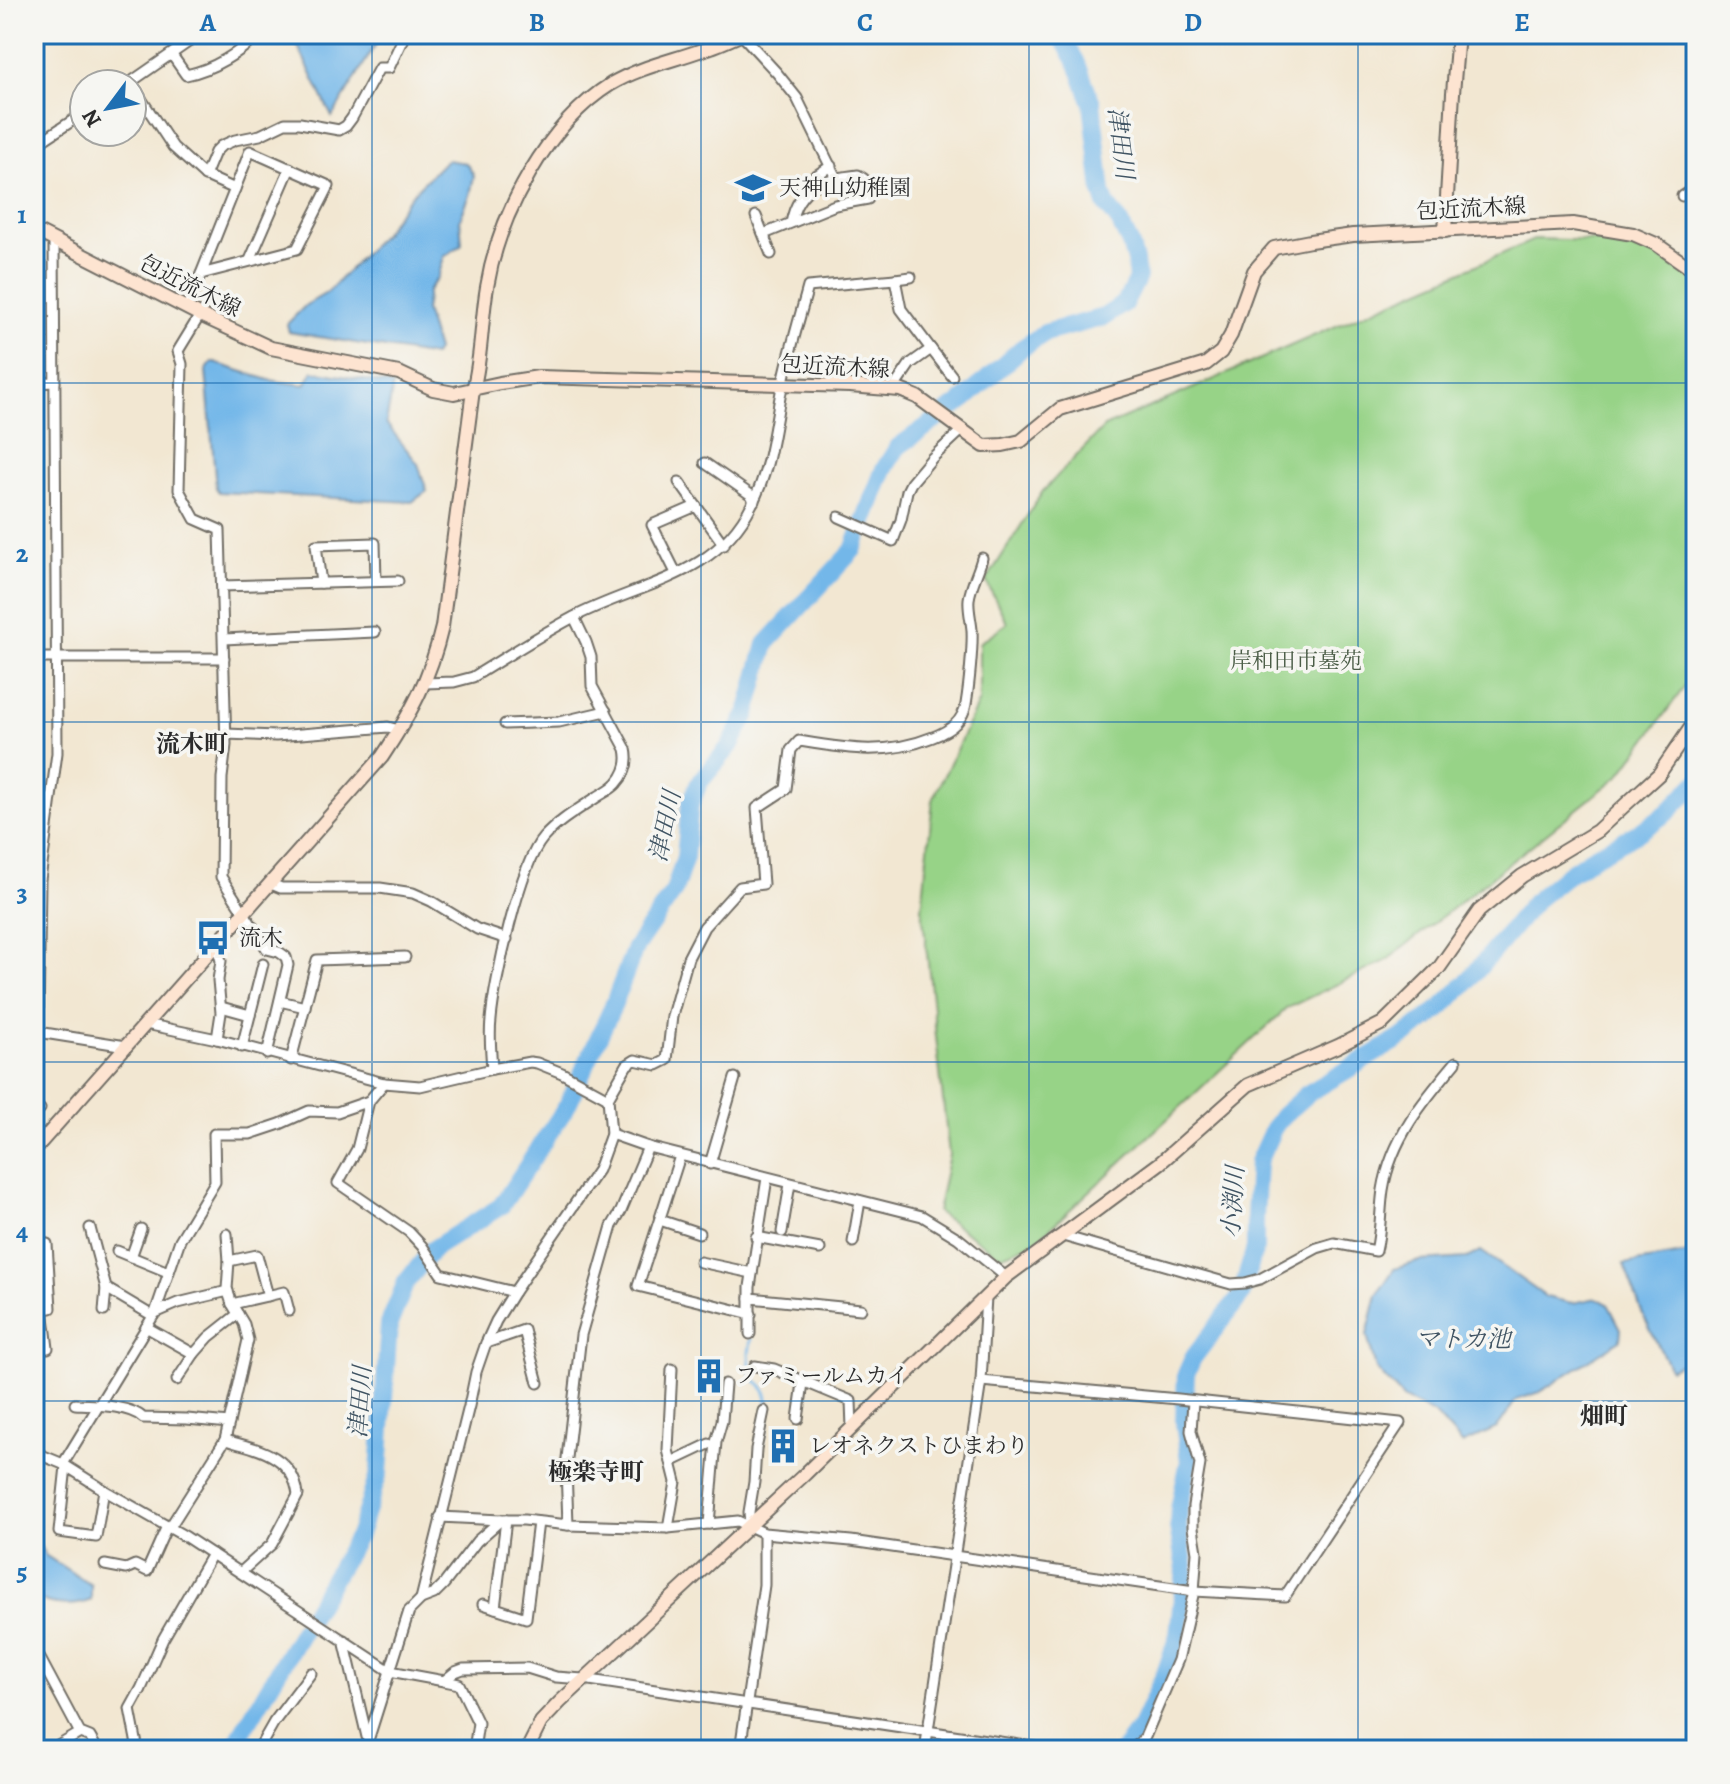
<svg xmlns="http://www.w3.org/2000/svg" width="1730" height="1784" viewBox="0 0 1730 1784" font-family="Alegreya,'Noto Serif JP',serif">
<style>
.green{fill:#97d387;stroke:#617f59;stroke-width:2}
.water{fill:#73b7e9;stroke:#4f718a;stroke-width:2}
.lines{fill:none;stroke-linecap:round;stroke-linejoin:round}
.stream{stroke:#73b7e9;stroke-width:3}
.river{stroke:#73b7e9;stroke-width:18}
.street-casing{stroke:#716d65;stroke-width:13}
.secondary-casing{stroke:#716d65;stroke-width:16}
.street{stroke:#fff;stroke-width:9}
.secondary{stroke:#fde4d1;stroke-width:12}
.grid{fill:none;stroke:#1f6fb2;stroke-width:2;stroke-opacity:0.55}
.labels{text-anchor:middle;dominant-baseline:central;stroke-width:7;stroke-linejoin:round;paint-order:stroke}
.poi-label{font-size:22px;fill:#2b2b2b;stroke:#f6f6f2;text-anchor:start}
.street-label{font-size:22px;fill:#2b2b2b;stroke:#f6f6f2}
.park-label{font-size:22px;fill:#4b5d47;stroke:#f6f6f2}
.water-label{font-size:24px;font-style:italic;fill:#415564;stroke:#f6f6f2}
.neighbourhood-label{font-size:24px;font-weight:bold;fill:#2b2b2b;stroke:#f6f6f2}
.neatline{fill:none;stroke:#1f6fb2;stroke-width:3}
.grid-label{font-size:26px;text-anchor:middle;font-weight:bold;fill:#1f6fb2}
</style>
<rect width="100%" height="100%" fill="#f6f6f2"/>
<filter id="ink" filterUnits="userSpaceOnUse"><feTurbulence type="fractalNoise" baseFrequency=".0125" numOctaves="2"/><feDisplacementMap in="SourceGraphic" scale="16" xChannelSelector="R" yChannelSelector="G"/><feConvolveMatrix kernelMatrix="1 2 1 2 8 2 1 2 1" color-interpolation-filters="sRGB"/></filter>
<filter id="wash" filterUnits="userSpaceOnUse"><feTurbulence type="fractalNoise" baseFrequency=".006" numOctaves="4" result="noise"/><feDisplacementMap in="SourceGraphic" scale="32" xChannelSelector="R" yChannelSelector="G"/><feGaussianBlur stdDeviation="1.8" result="paint"/><feColorMatrix in="noise" values="0 0 0 0 0 0 0 0 0 0 0 0 0 0 0 0 0 1.4 0 .05"/><feComposite in="paint" operator="in"/></filter>
<g filter="url(#wash)">
<rect width="100%" height="100%" fill="#f2e7d2"/>
<path class="green" d="M1536,239L1635,242L1696,281V671L1620,775L1386,961L1287,1008L1033,1244L1000,1256L937,1212L949,1155L922,908L933,799L979,701V643L1007,623L986,581L1043,491L1104,427Z"/>
<g class="water">
<path d="M298,34H382L332,117L295,40Z"/>
<path d="M446,160L466,163L474,176L470,195L460,219L462,244L444,257L438,277L428,291L425,310L437,350L434,356L289,332L287,324L306,305L328,292L383,234L412,194Z"/>
<path d="M212,362L269,380L305,385L313,371L393,385L386,423L418,464L427,491L412,502L219,492L216,488L206,371Z"/>
<path d="M1481,1251L1546,1297L1572,1303L1597,1298L1608,1304L1621,1329L1620,1340L1540,1392L1516,1400L1497,1428L1462,1444L1435,1414L1404,1399L1376,1369L1367,1335L1377,1295L1394,1269L1420,1261L1467,1258Z"/>
<path d="M1696,1252V1355L1670,1369L1643,1315L1624,1264Z"/>
<path d="M34,1536L45,1555L91,1585V1600C74,1608 50,1605 34,1597Z"/>
</g>
<g class="lines">
<path class="stream" d="M751,1339L749,1353L751,1377C754,1380 758,1382 761,1385C775,1402 764,1438 760,1456"/>
<g class="river">
<path d="M232,1750L359,1534L379,1472L389,1324L406,1282L433,1249L501,1206L567,1106L613,1006L635,948L674,891L685,857L690,805L699,783L730,746L747,714L766,644L853,550L884,469L898,447L965,399L1022,348L1045,333L1104,317L1125,303L1137,279L1135,261L1130,243L1119,221L1106,204L1102,192L1092,103L1076,61L1060,34"/>
<path d="M1123,1750L1142,1725L1166,1671L1178,1635L1185,1570L1178,1526L1179,1509L1189,1461L1184,1422L1186,1374L1193,1358L1241,1295L1255,1248V1217L1258,1162L1273,1129L1282,1116L1307,1094L1406,1035L1441,1008L1468,981L1536,900L1564,877L1590,859L1641,831L1668,812L1696,783"/>
</g>
</g>
</g>
<g filter="url(#ink)">
<g class="lines">
<g class="street-casing">
<g id="street">
<path d="M741,34L777,73L797,98L836,178"/>
<path d="M172,55L186,75C215,69 238,53 260,34"/>
<path d="M128,84L200,34"/>
<path d="M132,85L173,147L204,175L235,189"/>
<path d="M34,146L84,113"/>
<path d="M250,151L329,186L297,249L201,274Z"/>
<path d="M205,176L215,152L221,146L235,140L260,135L285,123H300L339,130L346,126L352,118L379,68H389L405,34"/>
<path d="M801,185L831,166"/>
<path d="M1682,196L1696,187"/>
<path d="M756,216L771,254"/>
<path d="M764,234L835,205L868,199L864,179L858,175C825,179 798,184 791,223"/>
<path d="M54,240L57,753L40,880L38,1032L126,1046"/>
<path d="M250,260L290,168"/>
<path d="M895,279L911,277"/>
<path d="M187,307L201,274"/>
<path d="M200,315L178,351L182,364L179,490L195,519L220,530L226,745L222,778L221,877L267,949L279,952L286,957L288,965L267,1054"/>
<path d="M931,349L952,376"/>
<path d="M34,383L55,382"/>
<path d="M705,463L751,495L754,501"/>
<path d="M679,482L724,545"/>
<path d="M839,517L893,541L901,520L907,491L911,483L932,458L962,430"/>
<path d="M676,573L652,525L696,506"/>
<path d="M321,583L316,545L375,543L376,581"/>
<path d="M222,586L398,581"/>
<path d="M224,639L375,632"/>
<path d="M34,658H224"/>
<path d="M425,683L454,682L473,677C506,657 538,636 572,618C638,583 716,578 752,504C771,468 774,426 782,387C789,353 799,320 808,287L895,279L901,309L931,349L910,364L893,389"/>
<path d="M505,724L559,722L606,711"/>
<path d="M226,734L276,736L388,727L399,730"/>
<path d="M269,883L281,888H380L413,893L431,901L477,929L507,939"/>
<path d="M216,943L221,961L218,980L221,1013L217,1039"/>
<path d="M280,1001L305,1007"/>
<path d="M221,1007L250,1015"/>
<path d="M146,1024L217,1039L384,1083L420,1086L492,1069L530,1062L537,1063L562,1073L608,1098"/>
<path d="M242,1047L263,964"/>
<path d="M291,1060L317,960L405,957"/>
<path d="M492,1069C491,1052 489,1036 491,1020C494,982 520,864 543,838C558,821 579,809 597,797C603,793 612,789 617,783C626,773 629,762 626,749L592,686L591,657L586,642L574,617"/>
<path d="M384,1083L369,1101L357,1149L338,1183L409,1232L422,1246L441,1274L514,1292"/>
<path d="M34,1108L40,1109"/>
<path d="M611,1134L648,1147L922,1216L958,1238L1006,1277"/>
<path d="M680,1156L638,1286L751,1314"/>
<path d="M710,1164L735,1078"/>
<path d="M660,1220L699,1233"/>
<path d="M90,1228L106,1288L153,1316"/>
<path d="M782,1232L790,1184"/>
<path d="M1063,1236L1231,1284L1245,1283L1260,1279L1317,1248L1334,1243L1376,1251C1381,1231 1380,1210 1383,1190C1391,1139 1424,1100 1456,1062"/>
<path d="M756,1237L820,1249"/>
<path d="M34,1240L47,1244L51,1308L34,1310"/>
<path d="M853,1242L860,1201"/>
<path d="M117,1251L168,1272"/>
<path d="M131,1257L141,1229"/>
<path d="M229,1261L257,1255L268,1296"/>
<path d="M700,1262L752,1273"/>
<path d="M750,1298L861,1309"/>
<path d="M232,1304L284,1292L289,1311"/>
<path d="M104,1311L106,1288"/>
<path d="M155,1313L178,1303L228,1291"/>
<path d="M146,1327L194,1354"/>
<path d="M750,1334V1287L767,1178"/>
<path d="M486,1343L524,1330L538,1383"/>
<path d="M34,1349L48,1348L43,1309"/>
<path d="M755,1366L774,1369L851,1401L852,1428"/>
<path d="M177,1380L194,1354L209,1337L238,1314"/>
<path d="M75,1404C93,1405 130,1405 143,1418L187,1419L229,1423"/>
<path d="M798,1419L803,1383"/>
<path d="M225,1440L248,1340L244,1324L232,1304L227,1289L229,1261L227,1234"/>
<path d="M34,1452L63,1464L109,1493L186,1537L390,1671L444,1681L455,1672L463,1669L527,1668L556,1677L583,1679L1053,1750"/>
<path d="M671,1462L709,1444"/>
<path d="M63,1464L155,1313L180,1240L215,1182L214,1134H250L280,1124L309,1111L337,1112L369,1101"/>
<path d="M66,1466L59,1532L96,1537L104,1490"/>
<path d="M440,1517L501,1520"/>
<path d="M709,1524L716,1442L722,1421L725,1384"/>
<path d="M568,1525L566,1467L581,1335L612,1226L621,1211L648,1147"/>
<path d="M750,1525L749,1512L754,1482L756,1449L764,1411"/>
<path d="M170,1527L225,1440C258,1449 293,1455 298,1495L272,1544L241,1572"/>
<path d="M668,1528L676,1482L668,1450L672,1369"/>
<path d="M105,1565L126,1569L135,1565L147,1571L167,1526"/>
<path d="M421,1599L469,1406L476,1372L486,1343L496,1321L514,1292L598,1170L611,1134L608,1098L627,1065L635,1060L657,1065L667,1060L672,1016L688,958L704,927L740,887L763,884L757,808L786,789L791,750L799,741C848,749 886,756 933,737C949,731 963,722 966,704C969,686 973,647 972,630C971,619 968,609 969,599C971,585 979,571 982,558"/>
<path d="M483,1604L526,1618L538,1522"/>
<path d="M495,1608L506,1520"/>
<path d="M34,1636L36,1651L80,1733L90,1737L94,1744L92,1750"/>
<path d="M344,1640L367,1737"/>
<path d="M444,1681L459,1684L478,1723L474,1750"/>
<path d="M51,1750L80,1733"/>
<path d="M137,1750V1745L130,1709L141,1689L163,1639L212,1554"/>
<path d="M258,1750L274,1722L311,1673"/>
<path d="M365,1750L409,1611L421,1599L434,1594L444,1584L477,1541L501,1520H524L568,1525L668,1528L738,1521L764,1533L851,1541L1194,1591L1285,1596L1400,1423L1178,1399L981,1381L986,1297"/>
<path d="M740,1750L764,1585V1533"/>
<path d="M925,1750L981,1381"/>
<path d="M1133,1750L1145,1737L1178,1660L1194,1591L1197,1552L1193,1528V1506L1200,1464L1191,1431L1193,1401"/>
</g>
</g>
<g class="secondary-casing">
<g id="secondary">
<path d="M34,230L200,315L271,348L399,373L433,389L454,393L500,383L539,377L850,386L900,390L917,397L984,446L1003,445L1021,441L1060,409L1206,364L1221,352L1231,335L1254,271L1274,248L1310,241L1353,235L1573,224L1633,234L1656,244L1696,272"/>
<path d="M1445,231L1453,93L1458,34"/>
<path d="M34,1150L382,757C411,713 430,679 442,627L473,390C482,356 481,321 487,287C499,214 547,124 611,84C640,67 671,61 702,50C716,46 729,40 742,34"/>
<path d="M527,1750L541,1722L560,1702L805,1474L1006,1277L1160,1163L1248,1085L1338,1046L1383,1023L1439,968L1479,911L1522,876L1597,831L1625,805L1659,774L1696,720"/>
</g>
</g>
<use href="#street" class="street"/>
<use href="#secondary" class="secondary"/>
</g>
</g>
<path class="grid" d="M372,34V1750M701,34V1750M1029,34V1750M1358,34V1750M34,383H1696M34,722H1696M34,1062H1696M34,1401H1696"/>
<defs>
<g id="school-bare" transform="scale(2.76)"><path d="M0-5L7-2L0 1L-7-2ZM-4 1L0 2.5L4 1V4Q0 6-4 4Z" fill="#1f6fb2" stroke="#f6f6f2" stroke-width="2.5" paint-order="stroke"/></g>
<g id="bus-bare" transform="scale(2.76)"><path d="M-5-6H5V4H4V6H2V4H-2V6H-4V4H-5ZM-3.5-4V0h7V-4ZM-3.5 1.2v1.5H-2V1.2ZM2 1.2v1.5H3.5V1.2Z" fill="#1f6fb2" stroke="#f6f6f2" stroke-width="2.5" paint-order="stroke"/></g>
<g id="building-bare" transform="scale(2.76)"><path d="M-4-6H4V6H1V3H-1V6H-4ZM-2.5-4.3h1.7v1.8h-1.7ZM.8-4.3h1.7v1.8H.8ZM-2.5-1h1.7V.8h-1.7ZM.8-1h1.7V.8H.8Z" fill="#1f6fb2" stroke="#f6f6f2" stroke-width="2.5" paint-order="stroke"/></g>
</defs>
<g fill-rule="evenodd">
<use href="#school-bare" x="753" y="188"/>
<use href="#bus-bare" x="213" y="938"/>
<use href="#building-bare" x="709" y="1376"/>
<use href="#building-bare" x="783" y="1446"/>
</g>
<g class="labels">
<g class="poi-label">
<text x="779" y="188">天神山幼稚園</text>
<text x="239" y="938">流木</text>
<text x="735" y="1376">ファミールムカイ</text>
<text x="809" y="1446">レオネクストひまわり</text>
</g>
<g class="street-label">
<text transform="translate(1471 209) rotate(-3)">包近流木線</text>
<text transform="translate(190 286) rotate(27)">包近流木線</text>
<text transform="translate(835 367) rotate(3)">包近流木線</text>
</g>
<g class="park-label">
<text x="1296" y="661">岸和田市墓苑</text>
</g>
<g class="water-label">
<text transform="translate(1121 143) rotate(83)">津田川</text>
<text transform="translate(665 826) rotate(-78)">津田川</text>
<text transform="translate(1233 1202) rotate(-86)">小渕川</text>
<text x="1463" y="1339">マトカ池</text>
<text transform="translate(360 1402) rotate(-86)">津田川</text>
</g>
<g class="neighbourhood-label">
<text x="192" y="744">流木町</text>
<text x="1604" y="1416">畑町</text>
<text x="596" y="1472">極楽寺町</text>
</g>
</g>
<rect width="1730" height="1784" fill="none" stroke="#f6f6f2" stroke-width="88"/>
<g transform="translate(108 108) rotate(238)"><circle r="38" fill="#f6f6f2" stroke="#a5a5a2" stroke-width="2"/>
<path d="M0-6L14 30L0 20L-14 30Z" fill="#1f6fb2"/>
<text y="-12" font-size="22" font-weight="bold" text-anchor="middle" fill="#2b2b2b">N</text>
</g>
<rect x="44" y="44" width="1642" height="1696" class="neatline"/>
<g class="grid-label">
<text x="208" y="31">A</text>
<text x="537" y="31">B</text>
<text x="865" y="31">C</text>
<text x="1193" y="31">D</text>
<text x="1522" y="31">E</text>
<text x="22" y="223">1</text>
<text x="22" y="562">2</text>
<text x="22" y="901">3</text>
<text x="22" y="1240">4</text>
<text x="22" y="1580">5</text>
</g>
</svg>
